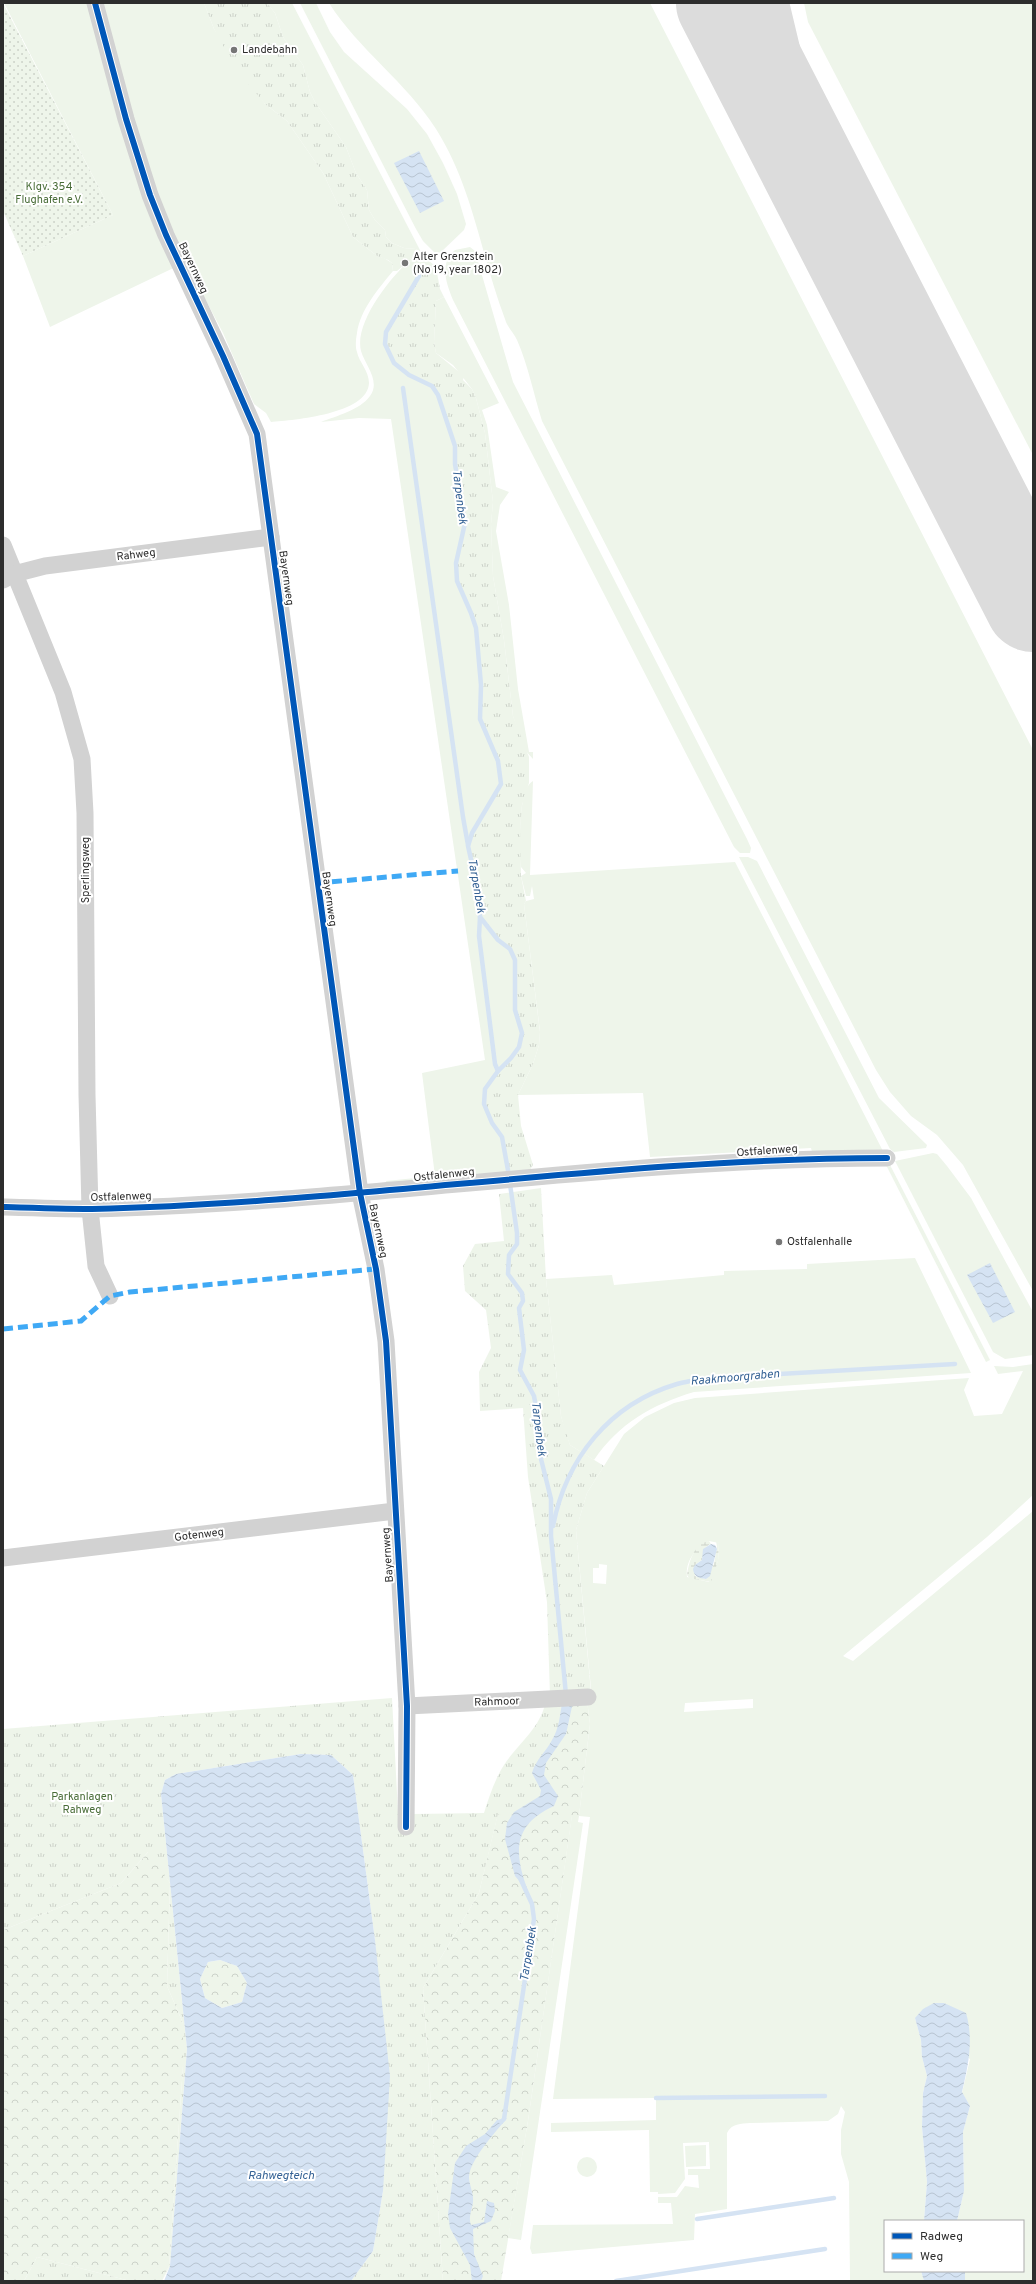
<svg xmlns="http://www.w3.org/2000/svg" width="1036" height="2284" viewBox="0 0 1036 2284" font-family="Overpass,sans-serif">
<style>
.grass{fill:#eef5ea;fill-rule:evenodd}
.forest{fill:url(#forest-crowns)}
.wetland{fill:url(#wetland-marsh)}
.park{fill:url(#park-tufts)}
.garden{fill:url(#garden-dots)}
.water{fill:url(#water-waves);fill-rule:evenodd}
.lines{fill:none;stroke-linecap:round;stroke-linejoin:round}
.stream{stroke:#d5e3f3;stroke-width:4.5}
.taxiway{stroke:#dcdcdc;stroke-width:38}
.runway{stroke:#dcdcdc;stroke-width:96}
.minor{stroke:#d2d2d2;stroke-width:17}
.quiet{stroke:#3fa9f5;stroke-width:5;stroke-dasharray:10 5;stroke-linecap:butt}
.cycleway-casing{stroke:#fff;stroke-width:8}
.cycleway{stroke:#0057b8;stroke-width:6}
.poi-dot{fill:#767676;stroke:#fff;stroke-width:1.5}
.labels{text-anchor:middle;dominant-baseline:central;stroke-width:4;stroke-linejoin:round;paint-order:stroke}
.poi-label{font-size:11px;fill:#2d2d2d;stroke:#fff;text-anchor:start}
.park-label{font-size:11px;fill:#486c37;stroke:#fff}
.street-label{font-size:11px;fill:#2d2d2d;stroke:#fff}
.water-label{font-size:12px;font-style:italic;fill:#356295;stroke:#fff}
</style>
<defs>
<pattern id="forest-crowns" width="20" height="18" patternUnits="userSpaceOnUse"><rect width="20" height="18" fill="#eef5ea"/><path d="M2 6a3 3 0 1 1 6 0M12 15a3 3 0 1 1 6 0" fill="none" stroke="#ccd2c9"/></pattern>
<pattern id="wetland-marsh" width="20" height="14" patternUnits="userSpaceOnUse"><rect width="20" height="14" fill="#eef5ea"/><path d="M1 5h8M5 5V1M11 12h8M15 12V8" fill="none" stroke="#ccd2c9"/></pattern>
<pattern id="park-tufts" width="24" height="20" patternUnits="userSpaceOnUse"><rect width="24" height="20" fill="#eef5ea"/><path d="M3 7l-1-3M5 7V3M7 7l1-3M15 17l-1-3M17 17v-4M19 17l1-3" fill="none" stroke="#ccd2c9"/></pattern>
<pattern id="garden-dots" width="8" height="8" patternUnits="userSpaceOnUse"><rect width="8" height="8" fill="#eef5ea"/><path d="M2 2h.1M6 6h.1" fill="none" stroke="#ccd2c9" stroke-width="1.8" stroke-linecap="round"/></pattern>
<pattern id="water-waves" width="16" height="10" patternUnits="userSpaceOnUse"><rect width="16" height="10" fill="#d5e3f3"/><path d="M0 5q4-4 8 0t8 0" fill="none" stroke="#b7c3d1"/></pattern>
</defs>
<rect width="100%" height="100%" fill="#fff"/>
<g class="grass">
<path d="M4,3H204L214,29L265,104L287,121L323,173L353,237L377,256L384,258L392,263L393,271C379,288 360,310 357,333C356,338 355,347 357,352C359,362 369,371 369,383C368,414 294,420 271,422L266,413L254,404L223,333L186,262L50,327L23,256L113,215Z"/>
<path d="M267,3H292L421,252L416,249L404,248L392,243L386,237L385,230L375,220L369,210L367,190L356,173L346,147L315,102L310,92L303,65L283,37L275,13Z"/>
<path d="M300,3H316L330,32L344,52L407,109L427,134L443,163L457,194L466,224L464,230L441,252L436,254L423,241L416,229Z"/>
<path d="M329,3H650L1033,750V1291L963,1165L937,1135L911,1116L890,1092L876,1070L542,421C534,395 528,365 517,340C514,333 507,327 505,319C481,256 473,187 436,129C406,82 359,50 329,3Z"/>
<path d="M804,3H1033V455L808,22Z"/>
<path d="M470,247L475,251L513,382L747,839L751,848L750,853H740L734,847L453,300C446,283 439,263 455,250Z"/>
<path d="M409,261L416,262L419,276L386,332L409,375L432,386L438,395L455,446V464L465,523L464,530L460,541L457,581L471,613L476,628L481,685L480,719L498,761L501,784L468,846L479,895L480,917L498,940L510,949L515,960V1010L522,1033L519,1047L511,1058L498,1071L485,1089L484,1104L492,1123L502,1137L509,1174L386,1187V1181L435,1176L422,1073L485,1060L391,419L359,418L321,422C336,416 360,410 370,396C381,381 365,365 361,351C354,323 390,278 409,261Z"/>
<path d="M444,297L499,403L482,410L487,425L496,487L509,492L500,505L496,531L509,605L518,689L529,752H533V759L524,749L513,716L504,640L493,576L491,524L493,502L485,433L476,398L472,389L453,365L436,353L434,342L436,301Z"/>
<path d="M533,781L530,875L735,862L885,1155L812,1152L811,1148L650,1157L643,1093L518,1095L533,1064L539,1045L540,1031L524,904L526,901L534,899L532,886L530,896H526L521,876L526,873L521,867L520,859C520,843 518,788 533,781Z"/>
<path d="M739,857H748L757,861L879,1098L927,1145L926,1148L894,1152L890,1149Z"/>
<path d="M933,1153L937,1154L947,1166L971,1198L1033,1312V1355L1005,1359L993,1352L895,1161Z"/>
<path d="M884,1161H888L990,1360L986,1362Z"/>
<path d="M915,1258L971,1373L694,1392C653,1404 618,1424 594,1460L570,1445L565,1431L561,1416L546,1279L612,1275L614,1285L724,1275V1271L807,1269V1264Z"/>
<path d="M1033,1364V1495L987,1537L843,1656L853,1661L1033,1511V2281H965V2271H1023V2221H957L964,2191L963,2132L970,2106L962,2093L970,2059L915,2018L921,2040L922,2057L927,2076L923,2093L922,2127L927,2182L924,2221H885V2271H921L924,2281H850L849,2182L841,2154V2130L845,2112L841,2106L838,2114L828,2121L750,2123C741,2124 732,2123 727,2133V2209L695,2214L694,2240L532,2254L530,2248L533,2225L673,2224L671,2203H658V2197H677L685,2186L699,2188L698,2175H688V2169H710L709,2142L683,2143L685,2179L675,2193L658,2194V2192H650L649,2130L551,2132V2123L656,2120V2098L553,2099L590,1817L579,1816L578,1822L583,1823L521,2240L508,2238L528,2121L572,1815L579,1816L590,1724L587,1700L592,1699L576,1530L587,1493L624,1434L645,1417L674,1403L695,1398L969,1378L964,1390L974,1416L1002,1414L1023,1371L998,1374L994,1366L1013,1367ZM709,1541L719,1543L718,1561L709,1582L687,1577C685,1561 696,1547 709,1541ZM599,1564L607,1565L606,1584L593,1583V1568H599ZM753,1699V1708L684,1712L685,1703Z"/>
<path d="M706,2145V2166L686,2167L685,2146Z"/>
<circle cx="587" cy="2167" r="10"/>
</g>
<g class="forest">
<path d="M587,1700L590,1724L579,1816H572L528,2121L501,2281H443L423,1988L479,1893L498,1813L524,1815L536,1770L565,1703Z"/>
<path d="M149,1851L170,1883L167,1986L183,2023V2066L169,2266L162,2281H130L37,2257L24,2281H3V1930L121,1883Z"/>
<path d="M220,1960L237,1966L247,1983L242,2002L222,2008L205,1998L200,1979L208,1962Z"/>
</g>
<path class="wetland" d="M709,1541L711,1544C703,1547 704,1553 702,1560L695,1565V1576L706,1579L714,1564L717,1547L716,1541L719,1543L718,1561L711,1582L689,1578L687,1575C689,1561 694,1544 709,1541Z"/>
<g class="park">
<path d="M204,3H267L275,13L283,37L303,65L310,92L315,102L346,147L356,173L367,190L369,210L375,220L385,230L386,237L392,243L404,248L416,249L436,267L440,289L444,297L436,301L434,342L436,353L464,376L463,380L472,389L476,398L485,433L493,502L491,524L493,576L504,640L513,716L529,757V783L522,805L520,829L521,876L526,901L524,904L540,1032L539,1045L533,1064L518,1095L521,1126L533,1165L528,1173L509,1174L502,1137L492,1123L484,1104L485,1089L498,1071L511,1058L519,1047L522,1033L515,1010V960L510,949L498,940L480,917L479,895L468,846L472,833L488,809L501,784L498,761L480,719L481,685L476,628L471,613L457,581L456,563L465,523L455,464V446L438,395L432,386L409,375L394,363L385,344L386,332L419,276L415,273L418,265L416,262L409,261L397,271H393L392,263L388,260L377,256L353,237L323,173L287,121L265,104L236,69L214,29Z"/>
<path d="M541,1188L546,1279L561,1416L570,1445L604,1466L587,1493L576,1530L591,1692L550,1696L547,1602L528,1477L523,1408L480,1411L479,1372L491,1348L486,1310L465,1291L463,1266L475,1244L504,1241L499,1194Z"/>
<path d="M392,1698L399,1831L413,1814L484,1813C489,1797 495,1779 504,1765C517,1745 540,1728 545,1704L565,1703L560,1736L536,1770L545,1791L524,1815L498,1814L479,1893L423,1988L443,2281H351L373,2251L383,2191L375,1940L353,1775L331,1755L301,1754L176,1774L165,1780L161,1794L187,2049L170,2266L162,2281L169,2266L183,2066V2023L167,1986L170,1883L148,1852L121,1883L3,1930V1729Z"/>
<path d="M37,2257L130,2281H24Z"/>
</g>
<path class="garden" d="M3,3L113,215L23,256L3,211Z"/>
<g class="water">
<path d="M419,151L444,201L420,213L394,163Z"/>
<path d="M990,1263L1015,1312L993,1323L967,1275Z"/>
<path d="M711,1544L715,1545L717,1549L710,1576L706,1579C699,1578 694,1577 693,1569L695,1565L702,1560L703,1549Z"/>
<path d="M573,1702L566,1734L546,1763L544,1775L558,1796L554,1806C512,1825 514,1853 528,1891L515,1876L505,1839L507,1823L514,1812L540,1796L541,1790L532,1773C536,1759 546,1752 552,1740C559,1729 560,1715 562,1703Z"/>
<path d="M301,1754L331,1755L353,1775L375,1940L390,2076L383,2191L373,2251L351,2281H164L170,2266L187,2049L161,1794L165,1780L176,1774ZM220,1960L237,1966L247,1983L242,2002L222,2008L205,1998L200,1979L208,1962Z"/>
<path d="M934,2003H944L966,2013C974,2040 968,2066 962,2092L970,2106L963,2132L964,2191L957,2221H924L927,2182L922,2127L923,2093L927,2076L922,2057L921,2040L915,2018L923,2009Z"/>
<path d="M507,2118C496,2132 470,2159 469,2177C469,2185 474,2193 473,2202C472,2211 468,2216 471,2225L484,2222L487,2201L494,2203L495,2211L491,2221L473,2229L474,2254L483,2276L481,2281H472L470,2265L450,2228L448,2214L455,2163L466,2146L485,2134L497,2120Z"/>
<path d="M921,2271H965V2281H924Z"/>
</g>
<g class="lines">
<g class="stream">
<path d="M419,276L386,332L385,344L394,363L409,375L432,386L438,395L455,446V464L465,523L456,563L457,581L471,613L476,628L481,685L480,719L498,761L501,784L472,833L468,846L479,895L480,917L498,940L510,949L515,960V1010L522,1033L519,1047L511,1058L498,1071L485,1089L484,1104L492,1123L502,1137L509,1176"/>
<path d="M403,388L463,817L468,845"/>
<path d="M480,917L479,936L495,1064L498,1071"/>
<path d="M510,1184L517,1233V1244L509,1255L508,1274L522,1293L523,1301L519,1308L524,1350L520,1370L534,1396L542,1441L541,1459L551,1499V1536L566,1695"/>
<path d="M553,1526C566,1459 609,1404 677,1384C687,1381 699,1380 710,1378L955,1364"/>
<path d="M656,2098L825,2096"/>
<path d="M501,2122L504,2119L534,1919L532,1904L520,1878"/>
<path d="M697,2219L834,2198"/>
<path d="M616,2281L825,2249"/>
</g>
<path class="taxiway" d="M770,3L796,112L841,229"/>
<path class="runway" d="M724,3L1033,604"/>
<g class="minor">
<path d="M95,3L126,119L150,195L166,235L223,356L257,434L360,1193L376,1269L386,1341L407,1706L406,1827"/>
<path d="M3,545L63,692L82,759L85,813L87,1095L90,1209L96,1266L110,1296"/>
<path d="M3,580L14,574L45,566L271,537"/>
<path d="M3,1207C33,1208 62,1209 92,1209C357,1203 621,1158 887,1158"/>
<path d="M3,1558L395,1511"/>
<path d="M407,1706L588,1697"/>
</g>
<g class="quiet">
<path d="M317,883L458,871"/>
<path d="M3,1329L81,1321L110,1296L130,1292L376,1269"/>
</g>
<g class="cycleway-casing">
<g id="cycleway">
<path d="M95,3L126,119L150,195L166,235L223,356L257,434L360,1193L376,1269L386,1341L407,1706L406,1827"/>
<path d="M3,1207C33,1208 62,1209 92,1209C357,1203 621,1158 887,1158"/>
</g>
</g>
<use href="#cycleway" class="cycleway"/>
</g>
<g class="poi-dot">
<circle cx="234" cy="50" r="4"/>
<circle cx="405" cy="263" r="4"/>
<circle cx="779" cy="1242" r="4"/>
</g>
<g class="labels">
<g class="poi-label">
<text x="242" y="50">Landebahn</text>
<text x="413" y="257">Alter Grenzstein<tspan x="413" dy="13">(No 19, year 1802)</tspan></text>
<text x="787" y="1242">Ostfalenhalle</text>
</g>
<g class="park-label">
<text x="49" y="187">Klgv. 354<tspan x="49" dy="13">Flughafen e.V.</tspan></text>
<text x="82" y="1797">Parkanlagen<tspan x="82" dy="13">Rahweg</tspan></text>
</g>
<g class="street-label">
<text transform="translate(193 268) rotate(65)">Bayernweg</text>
<text transform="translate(136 555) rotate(-7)">Rahweg</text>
<text transform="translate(286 578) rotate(82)">Bayernweg</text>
<text transform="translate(86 870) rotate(-90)">Sperlingsweg</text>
<text transform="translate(329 899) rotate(82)">Bayernweg</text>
<text transform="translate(767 1151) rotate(-4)">Ostfalenweg</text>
<text transform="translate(444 1175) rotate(-6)">Ostfalenweg</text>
<text transform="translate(121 1197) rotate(-2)">Ostfalenweg</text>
<text transform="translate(378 1231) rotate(78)">Bayernweg</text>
<text transform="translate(199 1535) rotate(-7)">Gotenweg</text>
<text transform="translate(388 1555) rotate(-94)">Bayernweg</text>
<text transform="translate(497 1702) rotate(-2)">Rahmoor</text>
</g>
<g class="water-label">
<text transform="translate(459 497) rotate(83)">Tarpenbek</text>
<text transform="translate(476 886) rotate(80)">Tarpenbek</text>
<text transform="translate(735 1378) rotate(-5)">Raakmoorgraben</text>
<text transform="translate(538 1429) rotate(83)">Tarpenbek</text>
<text transform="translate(529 1954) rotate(-81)">Tarpenbek</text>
<text x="281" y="2176">Rahwegteich</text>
</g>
</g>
<rect width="1036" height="2284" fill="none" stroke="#2d2d2d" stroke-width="8"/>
<rect x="884" y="2220" width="140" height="52" fill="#ffffff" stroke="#ababab"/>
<rect x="892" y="2233" width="20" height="6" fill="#0057b8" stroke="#ababab"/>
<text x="920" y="2240" font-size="12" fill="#2d2d2d">Radweg</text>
<rect x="892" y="2253" width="20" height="6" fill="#3fa9f5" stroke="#ababab"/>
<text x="920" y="2260" font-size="12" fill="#2d2d2d">Weg</text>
</svg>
